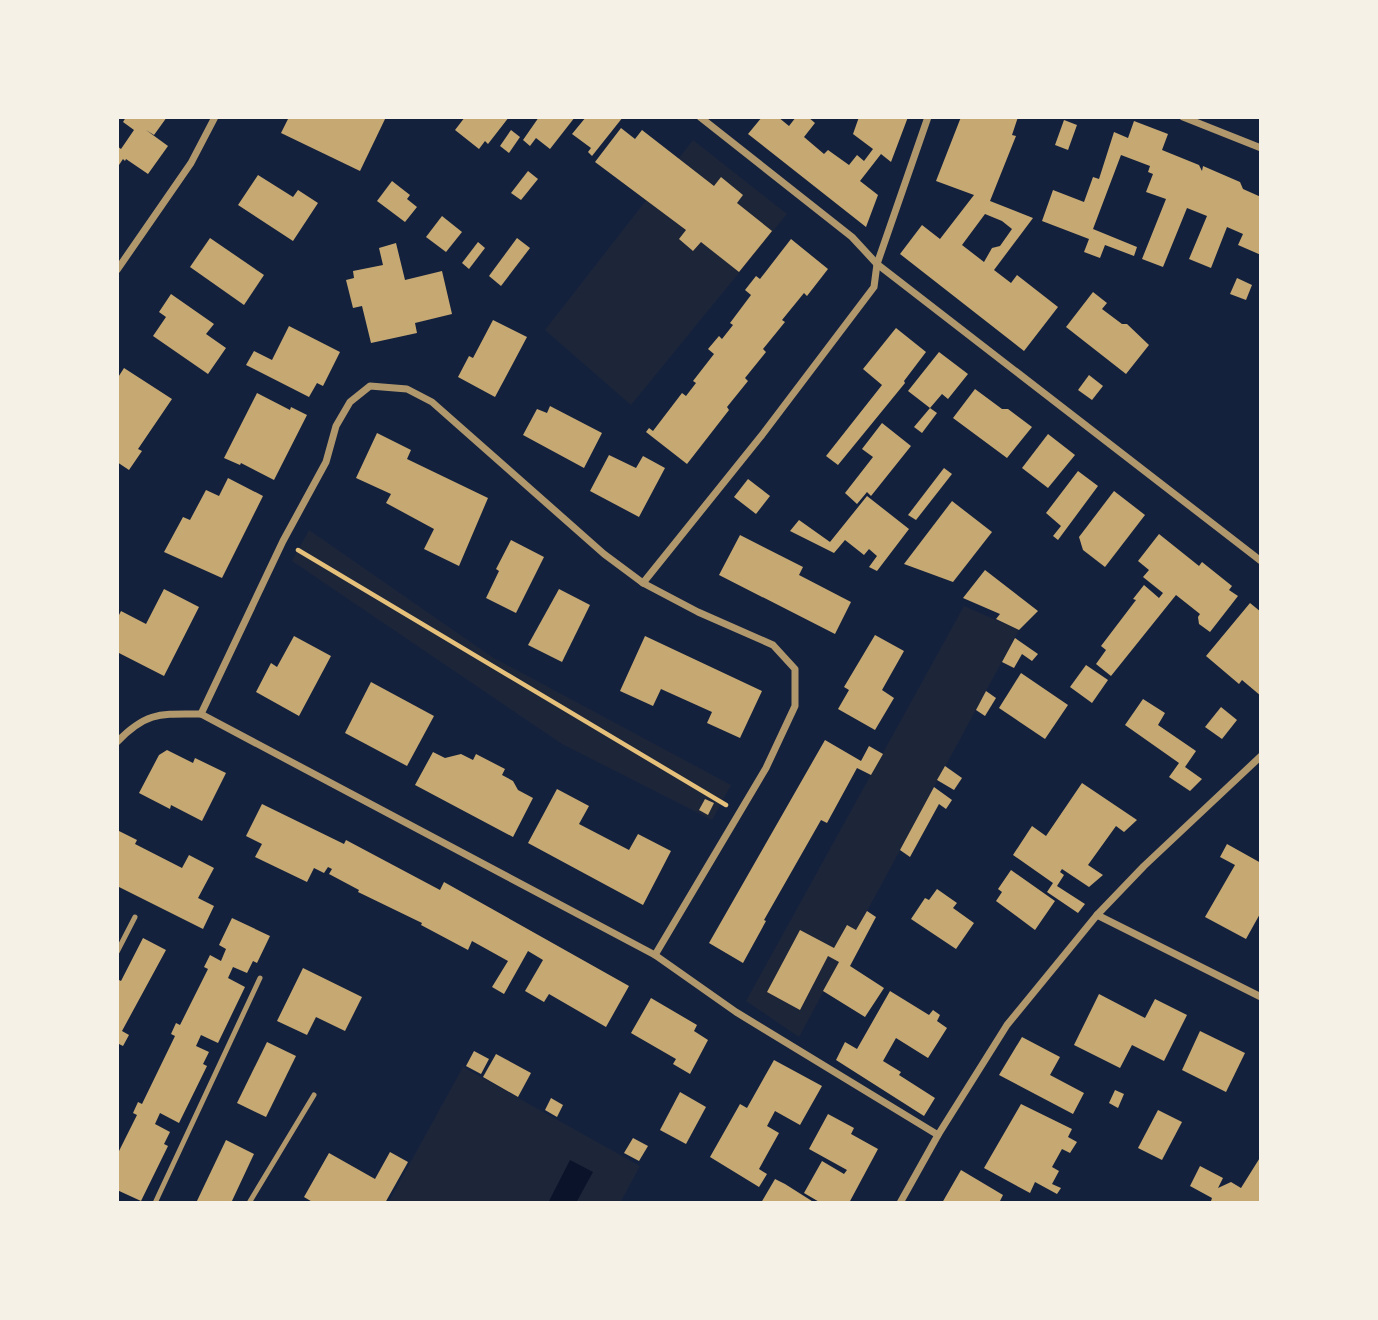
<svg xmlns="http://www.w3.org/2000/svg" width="1378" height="1320" viewBox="0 0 1378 1320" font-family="Overpass,sans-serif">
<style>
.green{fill:#1d2539}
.water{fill:#0b132b}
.building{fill:#c6a872;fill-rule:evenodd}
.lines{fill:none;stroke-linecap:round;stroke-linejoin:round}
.path{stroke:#e5c07b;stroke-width:4.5}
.service{stroke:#b1986c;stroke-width:5}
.minor{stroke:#b1986c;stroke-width:7}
</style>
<rect width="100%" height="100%" fill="#14213d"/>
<g class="green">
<path d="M693,140L787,214L631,405L545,330Z"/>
<path d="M309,530L492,657L731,785L712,820L562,744L292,561Z"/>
<path d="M964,606L1019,630L799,1037L746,1001Z"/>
<path d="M463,1067L640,1166L620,1203H388Z"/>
</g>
<path class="water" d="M570,1160L593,1172L576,1203H548Z"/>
<g class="building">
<path d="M126,117H167L154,135L146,130L168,146L148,174L126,159L125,161L123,159L117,168V146L121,149L134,130L123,122Z"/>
<path d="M289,117H386L360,171L281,133Z"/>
<path d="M465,117H509L488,144L485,141L479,149L455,130Z"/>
<path d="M539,117H575L550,149L536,138L530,146L523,140Z"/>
<path d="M586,117H623L592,156L588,152L591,148L572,134Z"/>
<path d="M762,117H778L789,126L796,117H808L815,123L804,137L824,154L828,150L849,165L857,155L864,161L873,149L853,134L859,117H908L891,162L881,154L860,181L878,195L866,227L748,134Z"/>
<path d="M961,117H1018L1012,135L1016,136L990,201L1033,218L994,270L1011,283L1017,275L1058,307L1024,351L900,254L922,225L940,239L974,195L936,181ZM985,214L1002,221L1012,229L1000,246L992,248L984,262L962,245Z"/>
<path d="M1064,120L1077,125L1068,150L1055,145Z"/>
<path d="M1134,121L1168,134L1162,150L1199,165L1202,171L1203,166L1240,182L1243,189L1261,197V255L1238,245L1243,234L1227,227L1211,268L1189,259L1207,216L1187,208L1163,267L1142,259L1166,199L1146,192L1153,174L1148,172L1150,166L1121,155L1093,229L1137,247L1134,256L1105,245L1100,258L1084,252L1089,239L1042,221L1053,190L1084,202L1093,177L1099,179L1114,132L1128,138Z"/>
<path d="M621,128L635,139L642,130L714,186L721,177L743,195L737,203L772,231L739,272L701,242L693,251L679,239L686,230L595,162Z"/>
<path d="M511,130L520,137L509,153L500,146Z"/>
<path d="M528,171L538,179L521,200L511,193Z"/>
<path d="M258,175L293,197L298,190L318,203L293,241L238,205Z"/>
<path d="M392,181L410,195L407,199L417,207L405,222L377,201Z"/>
<path d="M442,216L462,232L446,252L426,237Z"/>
<path d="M210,238L264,275L244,305L190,267Z"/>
<path d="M517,238L530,248L501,286L489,276Z"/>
<path d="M791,239L828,269L807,296L804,293L782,320L785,322L763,349L766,352L745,378L748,381L727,407L729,410L687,464L646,432L649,428L653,431L682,393L686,396L696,383L693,381L714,354L708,349L719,336L722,339L733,325L730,323L751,295L745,290L756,276L760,279Z"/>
<path d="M478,242L485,248L469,269L462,263Z"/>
<path d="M396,243L405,280L442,271L452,314L415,323L417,333L371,343L362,306L353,308L346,280L354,278L353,271L383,265L379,248Z"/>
<path d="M1237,278L1252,285L1246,300L1230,294Z"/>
<path d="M1093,292L1107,303L1102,309L1122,324H1127L1149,345L1126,374L1066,327Z"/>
<path d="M171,294L214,324L206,334L226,348L208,374L153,336L166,317L159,312Z"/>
<path d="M493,320L527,337L495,397L458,377L469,356L473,358Z"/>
<path d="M289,326L340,352L323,386L317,383L309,397L246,365L254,351L272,360Z"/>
<path d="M896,328L926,352L904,381L905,383L838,465L826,456L882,385L863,369Z"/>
<path d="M939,352L968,374L948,399L942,394L930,408L908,391Z"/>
<path d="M124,368L172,399L138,449L142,451L129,470L117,462V379Z"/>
<path d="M1089,375L1103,386L1092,400L1078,390Z"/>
<path d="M975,389L1002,409H1008L1032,427L1007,458L953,418Z"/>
<path d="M257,393L290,410L291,407L307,415L274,480L241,463L240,465L224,458Z"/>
<path d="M550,406L602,433L584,468L523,435L537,409L547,413Z"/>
<path d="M930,408L937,413L922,433L914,427Z"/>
<path d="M882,423L911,446L871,496L867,492L857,504L845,493L873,457L862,449Z"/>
<path d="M377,433L411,450L407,459L488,498L459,566L424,549L434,529L386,503L391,494L356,478Z"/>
<path d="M1048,434L1075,455L1048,488L1022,468Z"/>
<path d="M609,455L636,468L643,456L665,468L639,517L590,491Z"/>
<path d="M944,468L952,474L916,520L908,515Z"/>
<path d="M1078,471L1098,486L1058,540L1053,536L1061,526L1046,513Z"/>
<path d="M228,478L263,496L222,578L164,552L183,517L190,520L206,490L219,496Z"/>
<path d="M748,479L770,496L756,514L734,497Z"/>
<path d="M1114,491L1145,515L1105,567L1083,550L1079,537Z"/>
<path d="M867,496L909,529L877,571L869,567L877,556L869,549L864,555L845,540L834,553L790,531L799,520L830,542Z"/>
<path d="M952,501L992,532L953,582L904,564Z"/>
<path d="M1159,534L1199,566L1202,562L1232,586L1229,590L1238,596L1210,632L1199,624L1198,617L1200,614L1176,595L1111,676L1096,664L1106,650L1101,646L1136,600L1133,599L1144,585L1159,598L1163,593L1143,577L1149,570L1138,561Z"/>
<path d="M740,535L803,567L799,575L851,602L835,634L719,575Z"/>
<path d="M511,540L544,557L516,613L486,598L499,571L496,569Z"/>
<path d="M985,570L1038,611L1019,630L996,619L1000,614L963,598Z"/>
<path d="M164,589L199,607L164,676L117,652V619L121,611L146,624Z"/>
<path d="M559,589L590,605L562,662L528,645Z"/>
<path d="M1250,603L1261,612V696L1242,680L1239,684L1206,656Z"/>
<path d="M875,635L904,651L882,690L894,698L875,730L838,709L849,690L844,687Z"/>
<path d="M294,636L331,656L299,716L256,692L271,663L277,667Z"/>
<path d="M645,636L762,691L740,738L707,723L712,712L661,689L653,706L620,691Z"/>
<path d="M1015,638L1038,654L1032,661L1022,654L1014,668L1002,662Z"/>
<path d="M1086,665L1108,680L1092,703L1070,687Z"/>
<path d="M1021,673L1068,705L1045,739L999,708Z"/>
<path d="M371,682L434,716L407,766L345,733Z"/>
<path d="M986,691L996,698L985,716L976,710Z"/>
<path d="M1143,699L1165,713L1158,725L1196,751L1185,767L1202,779L1190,791L1169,777L1179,763L1125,725Z"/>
<path d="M1221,707L1237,720L1222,739L1205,727Z"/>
<path d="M825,740L861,761L869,746L883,754L871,775L857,768L827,823L821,820L764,920L766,921L743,963L709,943Z"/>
<path d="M167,750L193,763L195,758L226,773L202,821L171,805L170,809L139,793L159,755Z"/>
<path d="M433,752L445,758L461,754L473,760L476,754L505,769L502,775L513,781L518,790L533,798L513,837L415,785Z"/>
<path d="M945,766L962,778L954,790L937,780Z"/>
<path d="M1082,783L1137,820L1124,832L1116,826L1088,865L1103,875L1089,887L1062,869L1060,872L1064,875L1057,886L1085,904L1078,913L1047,892L1053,883L1013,855L1032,826L1046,836Z"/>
<path d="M934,787L952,800L946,809L939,804L910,857L900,850Z"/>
<path d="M557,789L589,806L579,824L629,850L638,834L671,851L643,905L528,843Z"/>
<path d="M705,799L714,803L708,815L699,810Z"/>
<path d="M262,804L344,844L346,840L440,890L444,882L629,986L606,1027L549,994L544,1002L525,991L543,960L528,951L504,994L492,987L508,961L472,941L468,950L421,925L422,923L358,892L359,890L329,874L332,869L328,867L324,873L314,868L307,882L255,857L262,844L246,836Z"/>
<path d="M117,830L137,840L135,844L182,868L189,855L214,868L198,898L214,906L203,929L117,886Z"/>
<path d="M1227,844L1261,863V912L1246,939L1205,917L1235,865L1220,857Z"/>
<path d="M1011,870L1055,901L1035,930L996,901L1002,892L998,889Z"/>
<path d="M937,889L957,903L953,908L974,923L956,949L911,919L925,898L929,900Z"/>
<path d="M867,911L876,917L850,966L884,988L865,1017L823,991L839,962L828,956L800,1010L767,992L800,930L834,948L847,925L856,930Z"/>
<path d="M232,918L270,936L257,963L253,961L247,973L233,967L228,978L245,987L218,1043L201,1035L196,1046L209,1052L203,1064L207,1066L179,1123L160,1113L155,1124L170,1132L164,1144L168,1146L141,1201L117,1190V1155L137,1115L133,1113L138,1102L142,1104L175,1036L171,1034L176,1023L180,1025L208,969L204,967L210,955L221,961L226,949L219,945Z"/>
<path d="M143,938L166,950L122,1031L129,1035L123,1046L117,1043V979L121,981Z"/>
<path d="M303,968L362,997L345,1031L316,1017L307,1035L277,1021Z"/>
<path d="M890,991L929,1015L933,1010L940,1015L937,1021L947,1028L928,1058L896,1038L883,1061L901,1072L899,1075L935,1098L924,1116L836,1060L845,1042L857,1049Z"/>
<path d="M1099,994L1145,1018L1155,999L1187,1015L1164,1061L1132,1045L1120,1068L1074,1045Z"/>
<path d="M651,998L697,1025L694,1031L708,1040L690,1074L673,1064L676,1059L631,1033Z"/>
<path d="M1200,1031L1245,1053L1226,1092L1182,1070Z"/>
<path d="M1022,1037L1060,1057L1050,1075L1084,1093L1073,1114L999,1075Z"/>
<path d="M267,1042L296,1056L266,1117L237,1103Z"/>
<path d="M474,1051L489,1059L481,1074L466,1066Z"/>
<path d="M496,1054L531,1073L518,1097L483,1077Z"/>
<path d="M774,1060L822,1086L800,1125L775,1111L767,1126L779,1133L759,1169L767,1174L759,1187L710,1157L740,1104L747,1108Z"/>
<path d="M1115,1090L1124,1094L1118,1108L1109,1103Z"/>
<path d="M680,1092L706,1107L686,1144L660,1130Z"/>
<path d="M551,1098L563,1105L557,1117L545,1110Z"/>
<path d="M1021,1104L1072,1129L1068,1137L1077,1142L1070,1153L1062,1149L1052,1167L1059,1171L1052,1184L1061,1188L1057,1194L1035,1182L1030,1193L984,1168Z"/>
<path d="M1158,1110L1182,1122L1162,1160L1138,1148Z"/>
<path d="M828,1114L854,1128L851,1134L878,1149L849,1203H821L804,1193L822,1161L844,1174L847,1170L809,1149Z"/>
<path d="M633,1138L648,1146L639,1161L624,1153Z"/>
<path d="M226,1140L254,1154L231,1203H196Z"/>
<path d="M390,1152L408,1162L385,1203H314L304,1197L329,1153L375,1179Z"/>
<path d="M1261,1156V1198L1258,1203H1214L1211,1201L1212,1198L1190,1186L1200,1166L1223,1178L1218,1188L1231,1182L1241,1188Z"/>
<path d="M961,1170L1003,1195L999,1203H942Z"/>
<path d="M775,1179L785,1184L815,1203H761Z"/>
</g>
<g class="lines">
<path class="path" d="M298,550L726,805"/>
<g class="service">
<path d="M117,952L135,917"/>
<path d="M155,1203L260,978"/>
<path d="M249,1203L314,1095"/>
</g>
<g class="minor">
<path d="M700,117L852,237L877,264L1261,561"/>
<path d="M1183,117L1261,148"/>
<path d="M117,270L191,163L215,117"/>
<path d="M643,583L762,435L874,287L877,264L928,117"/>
<path d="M201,714L283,541L326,462L336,426L350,402L370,386L407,389L432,402L604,554L643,583L698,612L773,645L795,669V706L766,768L655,955"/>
<path d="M117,742C147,711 161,714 201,714L655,955L736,1012L938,1135"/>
<path d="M1097,915L1261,997"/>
<path d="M900,1203L938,1135L1007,1025L1097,915L1144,866L1261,756"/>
</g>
</g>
<rect width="1378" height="1320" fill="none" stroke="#f6f1e7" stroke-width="238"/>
</svg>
